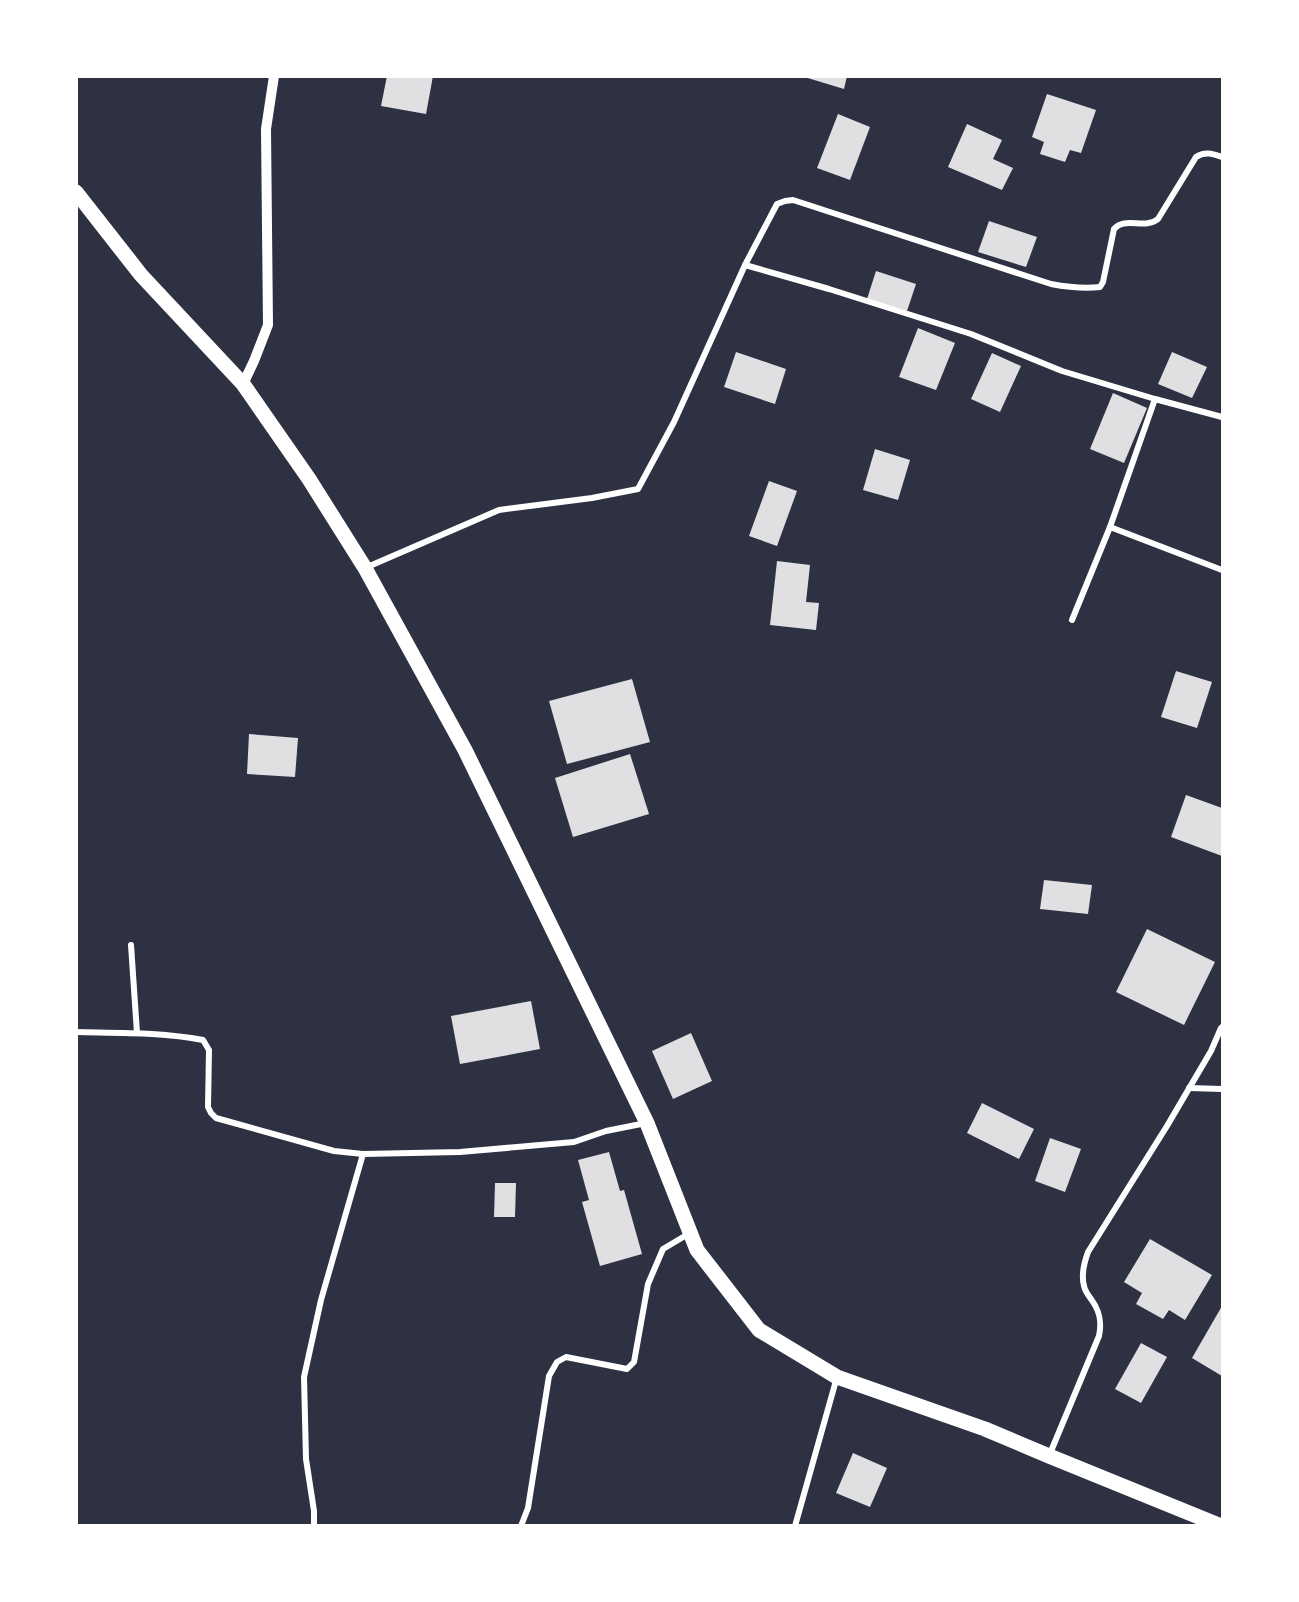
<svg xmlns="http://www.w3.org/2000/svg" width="1299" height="1602" viewBox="0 0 1299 1602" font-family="Raleway,sans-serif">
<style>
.building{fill:#e0e0e3}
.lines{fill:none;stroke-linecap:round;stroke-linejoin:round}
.minor{stroke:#fff;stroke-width:6}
.tertiary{stroke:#fff;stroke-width:10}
.primary{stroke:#fff;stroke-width:15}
</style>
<rect width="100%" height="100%" fill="#2d3142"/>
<g class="building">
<path d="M387,76H433L426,114L381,106Z"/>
<path d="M801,76H847L844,89Z"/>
<path d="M1047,94L1096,110L1081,153L1070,150L1065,162L1040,154L1044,142L1032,137Z"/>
<path d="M838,114L870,127L850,180L817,168Z"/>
<path d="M967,124L1002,140L993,159L1013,168L1002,190L948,167Z"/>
<path d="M989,221L1037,237L1026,267L978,252Z"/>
<path d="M876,271L916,284L907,311L867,299Z"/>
<path d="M918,328L955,343L936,390L899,377Z"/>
<path d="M736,352L786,369L775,404L724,387Z"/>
<path d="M1172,352L1207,367L1192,398L1158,384Z"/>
<path d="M992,353L1021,366L1000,412L971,399Z"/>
<path d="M1113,393L1147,408L1124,463L1090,449Z"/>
<path d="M875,449L910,460L898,500L863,490Z"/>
<path d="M769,481L797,491L777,546L749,536Z"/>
<path d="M777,561L810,565L806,602L819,603L816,630L770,625Z"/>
<path d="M1176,671L1212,682L1197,728L1161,717Z"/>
<path d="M632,679L650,742L567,764L549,701Z"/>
<path d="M249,734L298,738L295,777L247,774Z"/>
<path d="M630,754L649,814L573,837L555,778Z"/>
<path d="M1186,795L1222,808V856L1171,837Z"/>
<path d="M1044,880L1092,885L1088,914L1040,909Z"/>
<path d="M1147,929L1215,962L1184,1025L1116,992Z"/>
<path d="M531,1001L540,1049L460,1064L451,1016Z"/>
<path d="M691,1033L712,1081L673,1099L652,1051Z"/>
<path d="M982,1103L1034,1129L1019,1159L967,1133Z"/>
<path d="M1050,1138L1081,1149L1065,1192L1035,1181Z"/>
<path d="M609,1152L620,1191L624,1190L642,1254L600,1266L582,1202L589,1200L578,1160Z"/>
<path d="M495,1183H516L515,1217H494Z"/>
<path d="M1150,1239L1212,1275L1185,1320L1169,1310L1163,1319L1136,1304L1142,1293L1124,1282Z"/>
<path d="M1222,1306V1376L1192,1358Z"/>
<path d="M1141,1343L1167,1357L1141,1403L1115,1389Z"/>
<path d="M853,1453L887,1468L870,1507L836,1493Z"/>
</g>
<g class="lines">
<g class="minor">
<path d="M745,265L829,289L971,334L1062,371L1155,399L1222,417"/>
<path d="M1110,527L1222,570"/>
<path d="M365,568L499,510L592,498L638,489L674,422L745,265L777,204L785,201L793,200L1051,284C1067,287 1084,289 1100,287L1103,282L1114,229C1125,216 1145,230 1158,219L1196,157C1205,151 1213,154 1222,157"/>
<path d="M1072,620L1110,527L1155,399"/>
<path d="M131,945L137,1033"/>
<path d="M76,1032C119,1033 162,1032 203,1040L209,1050L208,1107L211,1113L216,1118L334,1151L363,1154L460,1152L574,1142L606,1131L646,1123"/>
<path d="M1189,1088L1222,1089"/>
<path d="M1049,1456L1099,1336C1102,1322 1100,1311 1091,1299C1088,1295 1085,1291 1084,1286C1081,1275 1084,1263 1088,1252L1167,1126L1211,1051L1221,1028L1222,1027"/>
<path d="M314,1526V1511L306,1459L304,1377L321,1300L363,1154"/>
<path d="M521,1526L528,1508L549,1376L557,1362L566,1357L627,1369L634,1362L648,1284L663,1249L690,1233"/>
<path d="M795,1526L837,1377"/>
</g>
<path class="tertiary" d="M243,384L254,361L268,325L266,129L274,76"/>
<path class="primary" d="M76,192L141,275L243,384L309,479L365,568L465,750L647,1123L697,1250L759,1330L837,1377L985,1429L1049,1456L1221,1526"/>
</g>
<rect width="1299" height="1602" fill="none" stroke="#ffffff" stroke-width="156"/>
</svg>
